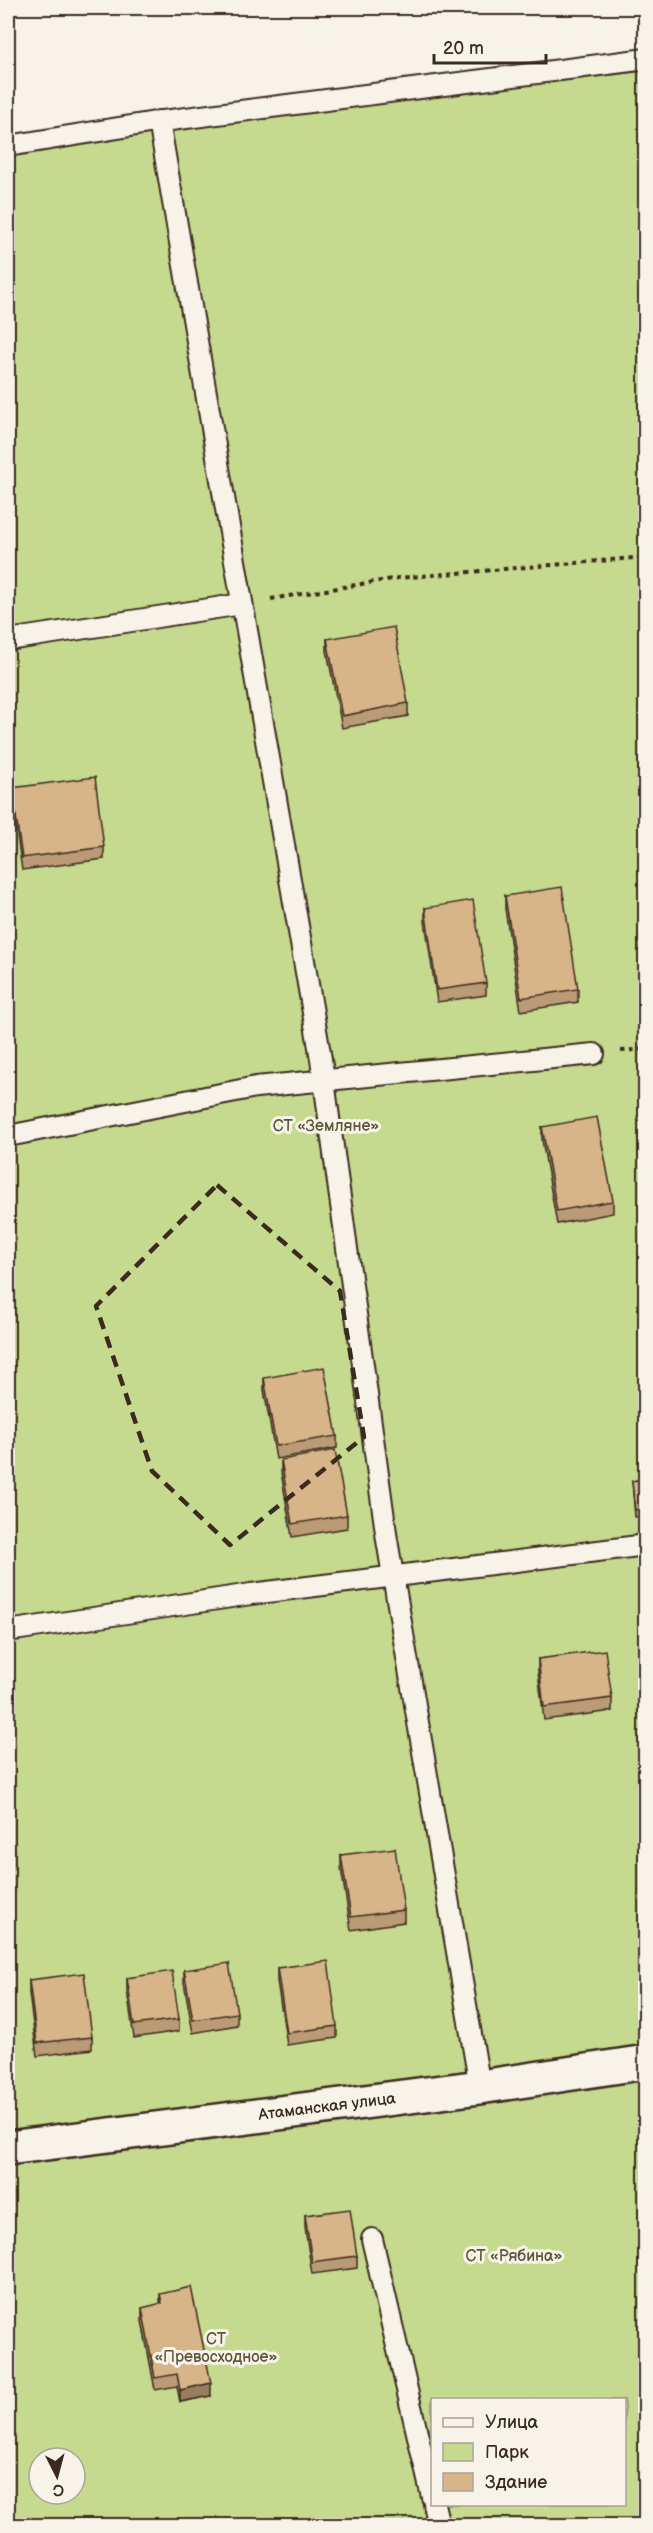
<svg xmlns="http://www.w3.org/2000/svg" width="653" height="2533" viewBox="0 0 653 2533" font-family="'Balsamiq Sans',sans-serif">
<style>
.green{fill:#c5da8f;stroke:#808256;stroke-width:1.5;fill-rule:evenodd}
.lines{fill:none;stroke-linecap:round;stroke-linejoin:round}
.service-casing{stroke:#3b2a1e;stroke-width:24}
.minor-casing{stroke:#3b2a1e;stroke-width:38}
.path{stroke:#3b2a1e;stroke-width:4;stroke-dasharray:4.5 4.5;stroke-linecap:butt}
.service{stroke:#f7f3e8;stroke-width:20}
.minor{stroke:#f7f3e8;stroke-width:33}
.wall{fill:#ba9b76;stroke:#3b2a1e;stroke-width:1.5}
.shaded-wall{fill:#977e60;stroke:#3b2a1e;stroke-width:1.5}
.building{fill:#d8b489;stroke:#3b2a1e;stroke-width:1.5}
.marked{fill:none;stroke:#3b2a1e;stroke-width:4.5;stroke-dasharray:12 8;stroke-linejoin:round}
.labels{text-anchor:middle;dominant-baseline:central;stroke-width:6;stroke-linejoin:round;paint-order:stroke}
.park-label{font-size:16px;fill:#5e563a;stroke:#f7f3e8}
.street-label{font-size:16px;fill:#3b2a1e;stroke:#f7f3e8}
</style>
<rect width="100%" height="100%" fill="#f7f3e8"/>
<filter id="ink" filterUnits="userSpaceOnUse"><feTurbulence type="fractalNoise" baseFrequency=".0167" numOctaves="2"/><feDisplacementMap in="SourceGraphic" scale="12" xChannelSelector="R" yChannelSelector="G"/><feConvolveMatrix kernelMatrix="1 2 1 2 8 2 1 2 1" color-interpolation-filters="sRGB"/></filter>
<g filter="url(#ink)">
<path class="green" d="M645,71V2525H8V149L125,132ZM432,2400H624V2504H432ZM39,2458H75V2494H39Z"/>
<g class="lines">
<g class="service-casing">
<g id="service">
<path d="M159,121L321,1059L387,1540L480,2087"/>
<path d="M8,146L155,122L646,59"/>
<path d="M8,640L242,604"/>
<path d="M8,1136L256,1087L594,1054"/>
<path d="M8,1631L251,1594L646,1545"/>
<path d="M372,2239L432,2497"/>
<path d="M434,2504L439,2526"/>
</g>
</g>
<g class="minor-casing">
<path id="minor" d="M8,2148L480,2087L646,2062"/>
</g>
<g class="path">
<path d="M271,599L398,578L646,557"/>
<path d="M621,1051L646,1049"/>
</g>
<use href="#service" class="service"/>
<use href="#minor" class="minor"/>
</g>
<g class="wall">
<path d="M327,639L408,703V716L342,728L327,651Z"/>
<path d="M12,788L104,847V859L22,870L12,801Z"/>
<path d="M505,896L578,989V1002L521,1011L505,909Z"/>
<path d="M425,908L486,983V995L437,1002L425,921Z"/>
<path d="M542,1127L613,1201V1213L557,1224L542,1140Z"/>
<path d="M264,1378L337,1436V1448L276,1459L264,1390Z"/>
<path d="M281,1460L347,1515V1528L292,1537L281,1472Z"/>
<path d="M645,1479V1516L635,1517L632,1481Z"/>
<path d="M538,1659L612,1698V1711L544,1720L538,1672Z"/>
<path d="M341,1855L404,1910V1922L351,1930L341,1868Z"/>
<path d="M277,1968L337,2026V2038L287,2045L277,1981Z"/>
<path d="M184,1970L237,2013V2025L193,2033L184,1982Z"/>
<path d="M127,1978L179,2019V2031L134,2038L127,1990Z"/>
<path d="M29,1980L92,2037V2049L37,2056L29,1993Z"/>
<path d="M645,2210V2252L641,2224V2211Z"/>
<path d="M305,2215L357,2256V2268L312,2274L305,2228Z"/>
<path d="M160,2294L211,2396L180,2402L177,2386L155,2390L142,2321V2308L160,2304Z"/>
</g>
<path class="shaded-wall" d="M211,2383V2396L180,2402V2390Z"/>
<g class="building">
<path d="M394,627L408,703L342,716L327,639Z"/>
<path d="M95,777L104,847L22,858L12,788Z"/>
<path d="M562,887L578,989L521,998L505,896Z"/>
<path d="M473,900L486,983L437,990L425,908Z"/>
<path d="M597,1117L613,1201L557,1211L542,1127Z"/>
<path d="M324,1367L337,1436L276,1446L264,1378Z"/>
<path d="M335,1450L347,1515L292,1524L281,1460Z"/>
<path d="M645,1479V1509L635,1510L632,1481Z"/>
<path d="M605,1650L612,1698L544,1707L538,1659Z"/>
<path d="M395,1848L404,1910L351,1917L341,1855Z"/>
<path d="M328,1961L337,2026L287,2033L277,1968Z"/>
<path d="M229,1963L237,2013L193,2020L184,1970Z"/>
<path d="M172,1971L179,2019L134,2025L127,1978Z"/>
<path d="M84,1973L92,2037L37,2043L29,1980Z"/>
<path d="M350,2209L357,2256L312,2262L305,2215Z"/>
<path d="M645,2210V2239L641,2211Z"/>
<path d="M191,2287L211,2383L180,2390L177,2374L155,2378L142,2308L162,2303L160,2294Z"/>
</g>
</g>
<path class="marked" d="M217,1185L340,1291L364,1437L230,1545L152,1471L96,1306Z"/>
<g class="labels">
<g class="park-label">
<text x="326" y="1126">СТ «Земляне»</text>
<text x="514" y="2256">СТ «Рябина»</text>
<text x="216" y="2339">СТ<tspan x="216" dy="18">«Превосходное»</tspan></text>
</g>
<g class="street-label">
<text transform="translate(327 2107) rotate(-7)">Атаманская улица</text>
</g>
</g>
<rect width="653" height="2533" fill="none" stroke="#f7f3e8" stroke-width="30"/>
<rect x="15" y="15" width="623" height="2503" fill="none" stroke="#3b2a1e" stroke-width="2" filter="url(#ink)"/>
<rect x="431" y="2398" width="195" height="108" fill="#f7f3e8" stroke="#aca397" stroke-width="1.5"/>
<rect x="443" y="2418" width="30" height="9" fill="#f7f3e8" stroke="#aca397" stroke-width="1.5"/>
<text x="485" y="2428" font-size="18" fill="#3b2a1e">Улица</text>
<rect x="443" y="2443" width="30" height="18" fill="#c5da8f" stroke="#aca397" stroke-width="1.5"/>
<text x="485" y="2458" font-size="18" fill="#3b2a1e">Парк</text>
<rect x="443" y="2473" width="30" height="18" fill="#d8b489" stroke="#aca397" stroke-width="1.5"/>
<text x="485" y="2488" font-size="18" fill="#3b2a1e">Здание</text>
<g transform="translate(57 2476) rotate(174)"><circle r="28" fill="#f7f3e8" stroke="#aca397" stroke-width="1.5"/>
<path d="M0-4.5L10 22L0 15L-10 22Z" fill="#3b2a1e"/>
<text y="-9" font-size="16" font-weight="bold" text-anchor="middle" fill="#3b2a1e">С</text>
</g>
<path d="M434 54v9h112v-9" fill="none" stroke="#3b2a1e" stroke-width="3"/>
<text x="443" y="54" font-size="18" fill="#3b2a1e" stroke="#f7f3e8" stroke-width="4.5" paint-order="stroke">20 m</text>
</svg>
